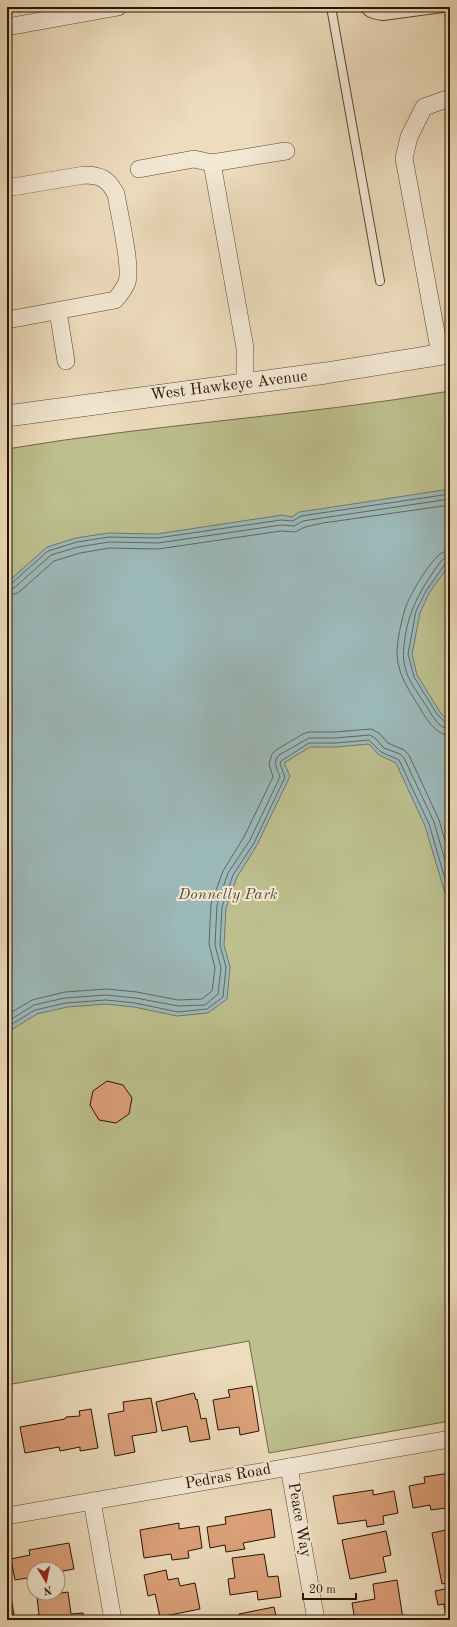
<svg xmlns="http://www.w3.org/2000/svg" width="457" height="1627" viewBox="0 0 457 1627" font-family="'Old Standard TT',serif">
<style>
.green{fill:#bdbf8e;stroke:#736847}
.water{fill:#9cb9ba;stroke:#6e7670}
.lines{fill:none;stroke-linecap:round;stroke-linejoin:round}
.shore{stroke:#62665d;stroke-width:1}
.building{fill:#dda17a;stroke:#291200}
.service-casing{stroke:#5a442f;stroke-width:10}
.minor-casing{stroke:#5a442f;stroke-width:18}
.tertiary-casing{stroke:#5a442f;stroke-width:22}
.service{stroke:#f3e8d4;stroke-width:8}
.minor{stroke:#f3e8d4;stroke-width:17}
.tertiary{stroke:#f3e8d4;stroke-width:21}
.labels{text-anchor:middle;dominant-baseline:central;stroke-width:4;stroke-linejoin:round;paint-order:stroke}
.street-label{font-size:16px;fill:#291200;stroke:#f3e8d4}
.park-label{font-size:16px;font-style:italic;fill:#5d4f32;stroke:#f3e8d4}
</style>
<rect width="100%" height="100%" fill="#eddcbd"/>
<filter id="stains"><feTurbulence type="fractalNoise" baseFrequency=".005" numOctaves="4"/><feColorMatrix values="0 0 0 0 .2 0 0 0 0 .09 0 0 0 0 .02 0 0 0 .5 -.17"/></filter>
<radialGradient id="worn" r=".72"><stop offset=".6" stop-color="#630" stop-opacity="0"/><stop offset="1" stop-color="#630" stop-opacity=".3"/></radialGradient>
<path class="green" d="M450,391V1421L269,1453L249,1341L7,1385V449C154,424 303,416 450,391Z"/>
<path class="water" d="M450,489V564L429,593L420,613L412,654L417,675L440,712L450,722V910L425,826L396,763L379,755L369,744L336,747H310L284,763L290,776L257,845L237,877L226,908L224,945L230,967L227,999L208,1013L177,1016L134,1007L106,1004L67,1007L37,1014L11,1030L7,1031V583L10,580L47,547L76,538L108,533L157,534L282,515L292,517L299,512L320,509Z"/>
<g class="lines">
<g class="shore">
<path d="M450,551C446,551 442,552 439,555C428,564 409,596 405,609C401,623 397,640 397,655C398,676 411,693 421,710C428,721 436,735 450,735"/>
<path d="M450,557L445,558L441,561C423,586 410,606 405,637C404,647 402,656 405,667C408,681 418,693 425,704C431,713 438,729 450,729"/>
<path d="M450,562L445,564L426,591L416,611L408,654L414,677L437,714L446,723L450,724"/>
<path d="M7,585L11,584L48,551L77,542L109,537L157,538L281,520L293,521L301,516L321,513L450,494"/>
<path d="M7,590L14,588L51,555L78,547L109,542L158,543L281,525L294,526L303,521L322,518L450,499"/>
<path d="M7,596L18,593L54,561L80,553L110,548L158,549L281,531L295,532L305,527L323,523L450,505"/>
<path d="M7,1015L32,1000L65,992L107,989L137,992L178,1000L202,999L212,991L215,968L209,944L211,904L223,871L244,837L273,777L269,764L272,754L276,750L303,734L309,732H335L371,729L379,733L388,743L404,750L409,755L439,820L450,857"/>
<path d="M7,1022L34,1005L65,998L106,995L136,998L178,1006L205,1005L218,994L221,968L215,945L217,905L228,873L250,840L280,777C277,768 272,762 279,755L309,738H335L370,735L375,738L384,748L400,754L404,758L434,822L450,878"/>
<path d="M7,1027L35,1010L66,1003L106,1000L135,1003L178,1012L207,1009L223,997L226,967L220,945L222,907L233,875L254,843L285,777L280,764L281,761L309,743H336L369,740L381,752L399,760L429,824L450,896"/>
</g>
</g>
<g class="building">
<path d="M107,1081L123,1085L132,1098L129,1114L116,1123L99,1120L90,1105L93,1091Z"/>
<path d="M252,1386L259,1431L240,1435L239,1427L218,1430L213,1400L230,1397L228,1390Z"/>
<path d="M194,1393L196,1400L197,1399L201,1419L206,1418L210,1439L190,1442L187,1426L162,1431L156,1402Z"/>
<path d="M151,1398L157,1432L132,1436L135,1452L115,1456L108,1414L124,1411L123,1402Z"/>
<path d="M91,1409L98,1448L80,1451V1447L60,1451L59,1447L25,1453L20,1427L65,1419L66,1417L80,1416L79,1411Z"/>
<path d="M450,1473V1501L445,1502L446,1508L431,1510L430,1505L413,1508L409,1486L425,1483L424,1477Z"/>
<path d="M373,1490V1495L394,1491L398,1513L383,1516L384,1524L367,1527L366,1520L338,1524L333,1496Z"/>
<path d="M271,1509L275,1537L243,1543L245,1549L226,1552L225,1545L210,1548L207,1527L226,1524L225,1517Z"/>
<path d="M179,1523V1529L199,1526L202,1548L188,1551L189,1558L172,1560L171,1554L144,1558L140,1530Z"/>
<path d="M450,1529V1582L442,1584L432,1533Z"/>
<path d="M386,1531L391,1555L383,1557L386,1572L350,1579L342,1540Z"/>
<path d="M69,1543L74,1569L58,1572V1569H34V1585L29,1586L27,1578L15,1580L11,1559L30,1555L29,1550Z"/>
<path d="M264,1554L268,1577L278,1576L281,1597L258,1600L257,1591L230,1595L228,1579L235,1578L232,1558Z"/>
<path d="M166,1570L168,1580L178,1578L180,1586L195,1583L200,1609L160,1617L155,1594L148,1596L144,1575Z"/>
<path d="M7,1573L14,1615L7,1616Z"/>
<path d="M397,1580L403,1619L355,1620L352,1603L375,1599L373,1584Z"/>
<path d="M450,1588V1620H440V1618L446,1617L444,1604L438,1605L435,1591Z"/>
<path d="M68,1592L71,1614L83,1613L84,1620H34L33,1616L39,1615L37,1597Z"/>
<path d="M274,1607L277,1620H240L239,1614Z"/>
</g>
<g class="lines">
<g class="service-casing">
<g id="service">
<path d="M331,7L380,281"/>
<path d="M364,7C368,14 376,15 383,16L450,7"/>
</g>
</g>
<g class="minor-casing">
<g id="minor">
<path d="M7,27L118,7"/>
<path d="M212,163L245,348V384"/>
<path d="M139,169L194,159L212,163L286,151"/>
<path d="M7,188L84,175C101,175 108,179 116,194C119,214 132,266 127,282C124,290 120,294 115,300L7,320"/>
<path d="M58,311L66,361"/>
<path d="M440,354L404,158L409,137L424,107L450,98"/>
<path d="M289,1467L316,1620"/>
<path d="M92,1501L113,1620"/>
<path d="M7,1516L450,1439"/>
</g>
</g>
<g class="tertiary-casing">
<path id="tertiary" d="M7,416L326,373L450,353"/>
</g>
<use href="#service" class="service"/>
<use href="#minor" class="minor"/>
<use href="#tertiary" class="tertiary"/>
</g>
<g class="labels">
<g class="street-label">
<text transform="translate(229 386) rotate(-7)">West Hawkeye Avenue</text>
<text transform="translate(228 1477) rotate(-10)">Pedras Road</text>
<text transform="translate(299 1520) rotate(80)">Peace Way</text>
</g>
<g class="park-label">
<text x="228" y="895">Donnelly Park</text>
</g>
</g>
<rect width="457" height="1627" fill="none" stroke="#eddcbd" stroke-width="24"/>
<rect x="8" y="8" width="441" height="1611" fill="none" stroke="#291200" stroke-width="2"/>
<rect x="12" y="12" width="433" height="1603" fill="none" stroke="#291200"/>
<g transform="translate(46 1581) rotate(170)"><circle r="19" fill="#f3e8d4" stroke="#a2927f"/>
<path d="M0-3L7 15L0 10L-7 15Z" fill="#8f2418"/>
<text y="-6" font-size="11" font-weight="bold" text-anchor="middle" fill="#291200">N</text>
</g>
<path d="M303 1593v6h53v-6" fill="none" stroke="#291200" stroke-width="2"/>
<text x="309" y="1593" font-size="12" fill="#291200" stroke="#f3e8d4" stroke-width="3" paint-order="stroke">20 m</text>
<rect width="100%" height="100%" filter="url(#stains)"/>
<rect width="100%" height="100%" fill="url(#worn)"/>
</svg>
